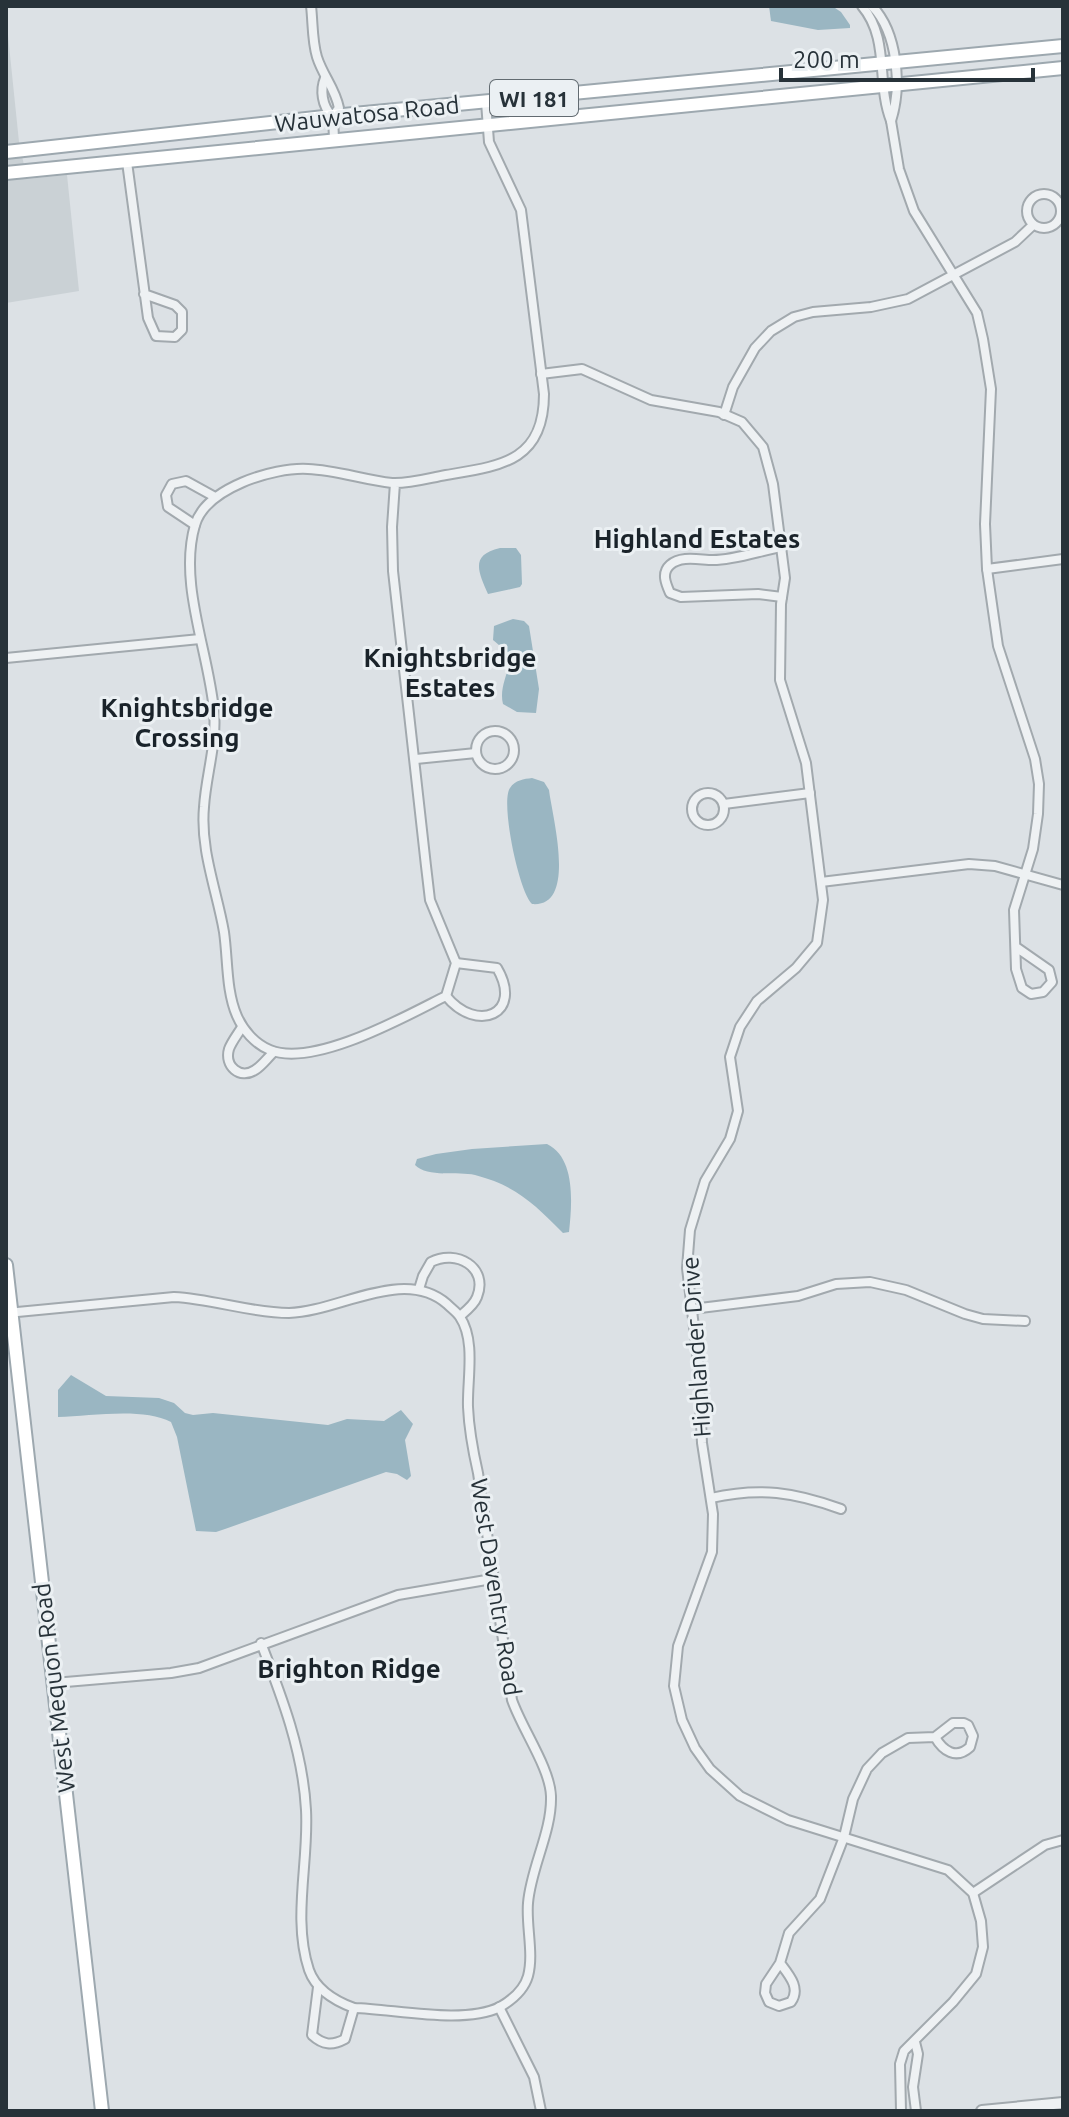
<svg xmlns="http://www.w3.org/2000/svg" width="1069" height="2117" viewBox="0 0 1069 2117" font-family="Ubuntu,sans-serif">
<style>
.built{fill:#cad1d5}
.water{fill:#9ab6c2}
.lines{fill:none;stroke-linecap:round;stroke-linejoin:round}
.minor-casing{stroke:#a2a9ae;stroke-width:12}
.tertiary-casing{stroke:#a2a9ae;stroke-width:14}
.primary-casing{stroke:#9da8af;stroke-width:16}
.minor{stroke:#eef1f3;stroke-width:8}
.tertiary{stroke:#eef1f3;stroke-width:10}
.primary{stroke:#fff;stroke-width:12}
.labels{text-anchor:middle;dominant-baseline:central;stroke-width:6;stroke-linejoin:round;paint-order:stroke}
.shield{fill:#ebf0f3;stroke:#626b71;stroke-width:2}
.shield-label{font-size:22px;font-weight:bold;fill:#273239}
.street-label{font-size:24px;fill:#273239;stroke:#ebf0f3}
.neighbourhood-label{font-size:26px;font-weight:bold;fill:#1a232a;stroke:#ebf0f3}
</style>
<rect width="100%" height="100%" fill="#dce1e5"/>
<path class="built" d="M6,16L19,142L27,179L67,175L79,291L6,303Z"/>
<g class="water">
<path d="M769,6H832L841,12L850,25V28L818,30L771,21Z"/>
<path d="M500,548H516L521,555L522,584L520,587L488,594C478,571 470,555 500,548Z"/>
<path d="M513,619L524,621L529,626L539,689L536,713L517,712L503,704C499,688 508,673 512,656L493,640L494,626Z"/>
<path d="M532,778L544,782L549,790C552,816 578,908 532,904C519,892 500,802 510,788C515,780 524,779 532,778Z"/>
<path d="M547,1144C576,1158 572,1204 569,1232L563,1233C534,1204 517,1186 475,1175C458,1171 428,1178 415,1165L417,1159L436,1154L472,1149Z"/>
<path d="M71,1375L106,1396L159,1398L174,1403L185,1413L193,1415L213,1413L328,1425L347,1419L384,1421L401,1410L413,1424L405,1440L411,1476L407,1480L397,1474L386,1472L225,1529L216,1532L196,1531L177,1437L171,1422C143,1407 91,1416 58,1417V1390Z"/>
</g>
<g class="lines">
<g class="minor-casing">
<g id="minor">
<path d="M311,6C313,22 312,41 317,57C323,76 335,88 339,108L333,116L334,139"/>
<path d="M862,6C890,39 876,83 891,121C902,87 898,33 872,6"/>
<path d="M325,78C320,90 322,106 332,116"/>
<path d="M891,121L899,169L914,211L977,313L983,339L991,389L985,524L987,569L998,646L1035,759L1039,784L1038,814L1033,849L1014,910L1016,969L1022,988L1031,994L1043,992L1052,982L1049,970L1016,947"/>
<path d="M127,162L148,318L156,336L175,337L182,330V312L175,305L144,294"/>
<circle cx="1044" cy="211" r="17"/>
<path d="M541,374L582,369L651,400L719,412L742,422L763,447L773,484L785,578L781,604L780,680L806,763L823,900L817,943L796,968L757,1001L740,1027L730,1057L738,1111L730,1139L705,1181L690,1230L687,1268L698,1361L702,1443L713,1514L712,1552L678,1646L674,1686L682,1720L695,1748L710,1769L740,1796L788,1820L948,1870L973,1893L981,1921L983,1947L976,1974L953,2002L904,2051L900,2064L901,2111"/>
<path d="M724,415L733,387L755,348L771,331L794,317L813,312L871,307L908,299L1015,242L1033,225"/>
<path d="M395,483L392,527L393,571L426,866L430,900L456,963L446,996C406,1016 314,1068 270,1050C255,1044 243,1030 237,1016C226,991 228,960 224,932C217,891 200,850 204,807C206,775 217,744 214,711C209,653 178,583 195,525C206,488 273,467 308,469C336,470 364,480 392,483C409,484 429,478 446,475C500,466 544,462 544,394L521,210L489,142L486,102"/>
<path d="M195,525L168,507L166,495L172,484L186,481L215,497"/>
<path d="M781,547C759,551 735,560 713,560C700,560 681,555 670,565C661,573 666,584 670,593L681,597L758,594L782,597"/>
<path d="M987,569L1063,559"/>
<path d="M6,658L200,639"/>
<circle cx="495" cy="750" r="19"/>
<path d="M416,759L476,753"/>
<circle cx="708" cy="809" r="16"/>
<path d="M724,804L810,793"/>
<path d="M821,882L969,864L995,866L1063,885"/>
<path d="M446,996C477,1034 524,1014 497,968L456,963"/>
<path d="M242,1027C238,1034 232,1041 229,1049C224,1066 240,1080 255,1070C262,1066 268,1057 274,1052"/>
<path d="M419,1289L423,1276L431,1262C456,1249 489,1267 477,1297C474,1305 466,1311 460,1316"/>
<path d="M692,1309L798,1296L836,1284L870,1282L906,1290L965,1314L983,1319L1025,1321"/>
<path d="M7,1313L174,1297C213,1299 251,1313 289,1313C338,1312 404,1266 447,1304C451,1308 457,1312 460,1317C476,1341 467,1380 468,1407C469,1430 473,1451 478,1473L512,1700C522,1729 550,1768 551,1796C552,1832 531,1867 528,1903C526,1926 534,1954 528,1976C524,1990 512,2000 500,2007C463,2025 395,2009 354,2008C335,2001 316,1990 309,1970C292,1919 309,1862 306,1810C303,1752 282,1697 261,1643"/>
<path d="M711,1498C760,1487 794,1492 841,1509"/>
<path d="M54,1683L171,1673L199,1668L398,1595L492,1579"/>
<path d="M973,1893L1045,1845L1063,1840"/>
<path d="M780,1963C789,1975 801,1988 791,2002L779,2006L769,2002L765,1993L766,1984L780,1963L789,1933L820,1899L844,1837L853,1799L867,1769L882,1753L908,1738L935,1737L953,1723H964L968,1725L973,1736L970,1747C956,1760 943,1751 935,1737"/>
<path d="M318,1987L312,2035C323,2045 332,2046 345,2039L354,2008"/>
<path d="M499,2007L534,2077L541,2111"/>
<path d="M915,2042L918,2054L913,2087L916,2111"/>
</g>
</g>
<g class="tertiary-casing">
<path id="tertiary" d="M982,2111L1063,2103"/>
</g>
<g class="primary-casing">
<g id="primary">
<path d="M6,152L333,116L1063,46"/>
<path d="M6,173L1063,68"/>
<path d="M6,1265L102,2111"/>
</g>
</g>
<use href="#minor" class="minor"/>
<use href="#tertiary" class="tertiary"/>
<use href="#primary" class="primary"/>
</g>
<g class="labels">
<rect class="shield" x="490" y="80" width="88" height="36" rx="6"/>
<g class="shield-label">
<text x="534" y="98">WI 181</text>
</g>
<g class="street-label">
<text transform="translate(367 114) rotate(-6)">Wauwatosa Road</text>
<text transform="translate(696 1347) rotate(-94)">Highlander Drive</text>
<text transform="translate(496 1587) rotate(81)">West Daventry Road</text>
<text transform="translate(54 1688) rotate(-97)">West Mequon Road</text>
</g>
<g class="neighbourhood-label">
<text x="697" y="538">Highland Estates</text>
<text x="450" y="657">Knightsbridge<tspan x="450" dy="30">Estates</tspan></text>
<text x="187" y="707">Knightsbridge<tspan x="187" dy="30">Crossing</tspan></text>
<text x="349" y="1668">Brighton Ridge</text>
</g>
</g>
<rect width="1069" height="2117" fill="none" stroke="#273239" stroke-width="16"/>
<path d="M781 68v12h252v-12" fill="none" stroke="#273239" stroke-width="4"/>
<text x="793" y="68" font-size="24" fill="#273239" stroke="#ebf0f3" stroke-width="6" paint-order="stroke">200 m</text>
</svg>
